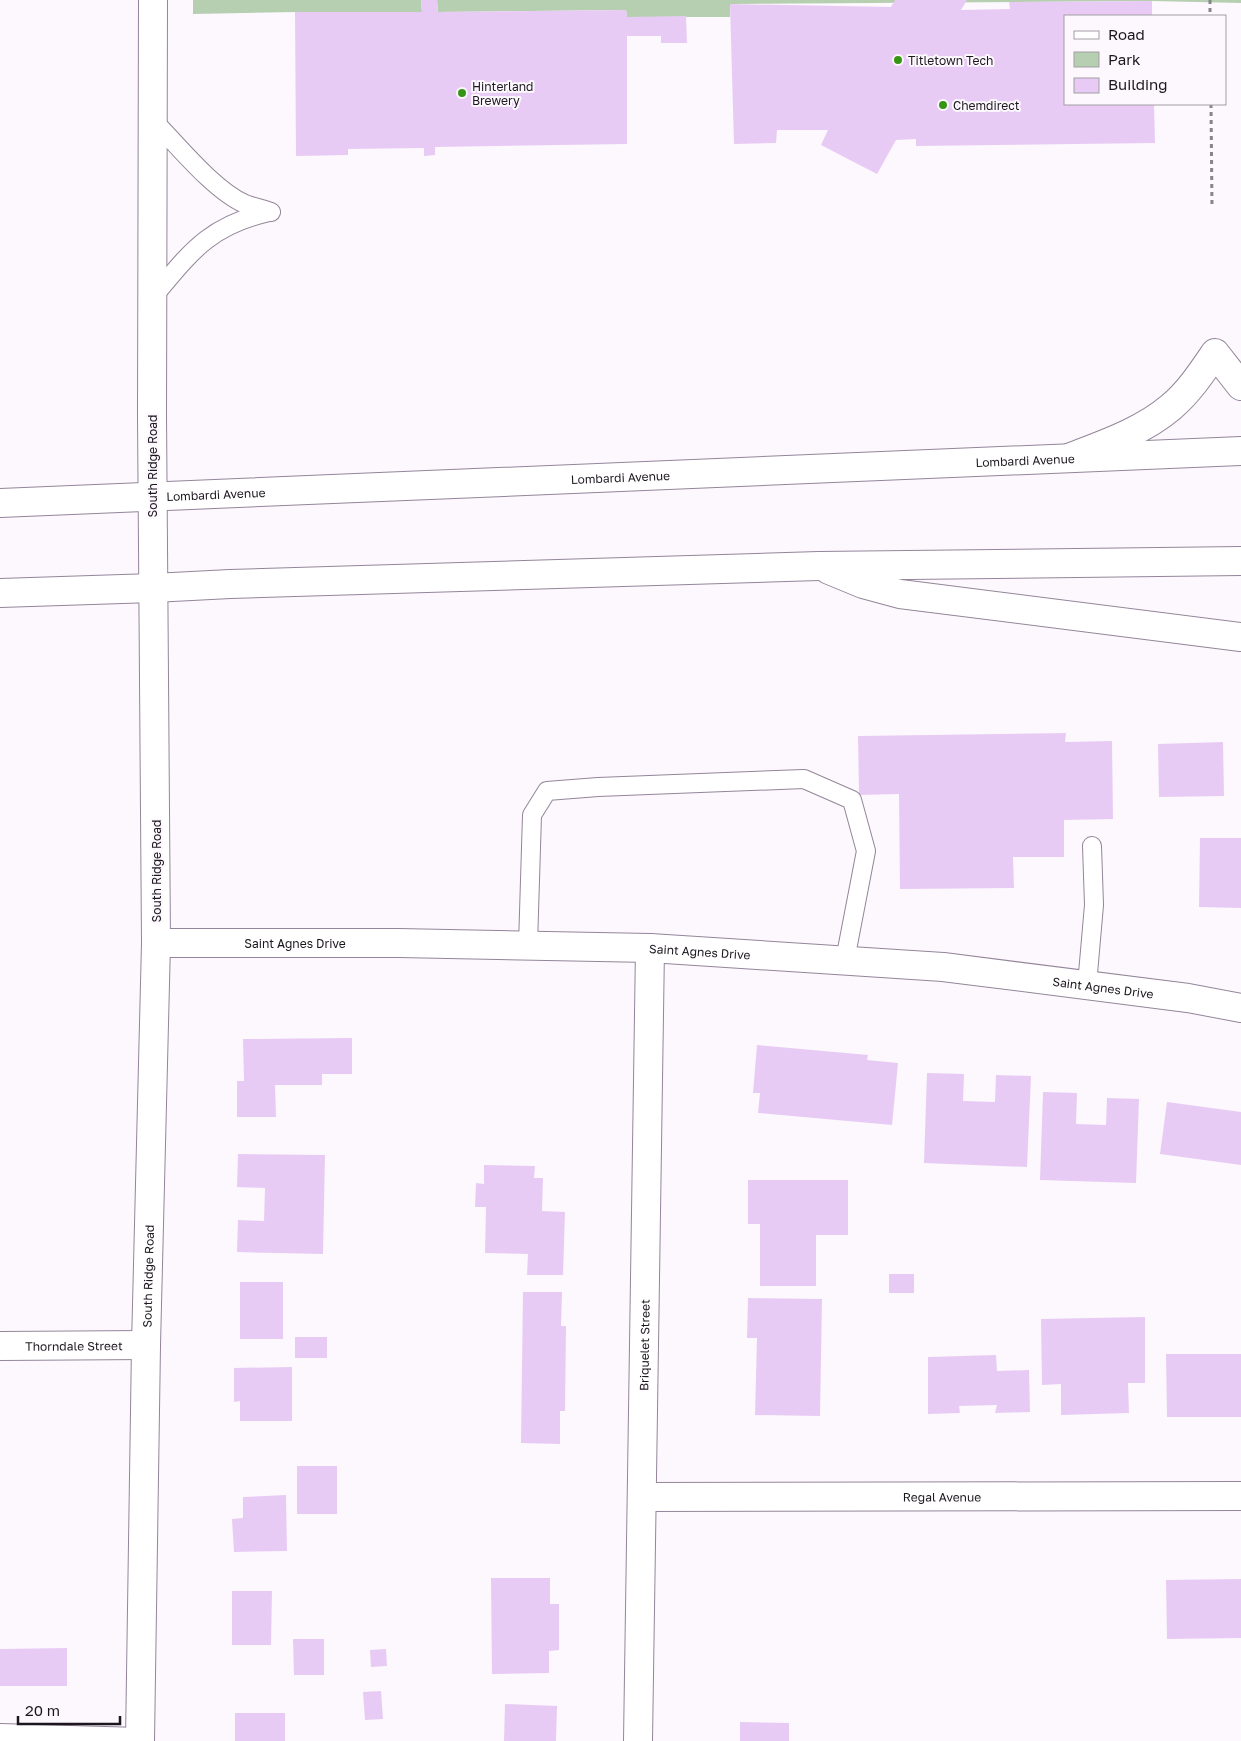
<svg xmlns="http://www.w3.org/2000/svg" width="1241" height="1741" viewBox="0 0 1241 1741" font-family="'Golos Text',sans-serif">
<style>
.green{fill:#b6cfb0}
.building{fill:#e8cbf4}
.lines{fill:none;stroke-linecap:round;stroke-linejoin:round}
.service-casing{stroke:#94859a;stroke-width:20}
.minor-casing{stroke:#94859a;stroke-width:30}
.tertiary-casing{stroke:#94859a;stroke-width:30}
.secondary-casing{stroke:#94859a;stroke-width:30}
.path{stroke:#89848b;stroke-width:3;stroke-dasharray:4 4;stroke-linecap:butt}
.service{stroke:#fff;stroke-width:18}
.minor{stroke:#fff;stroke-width:28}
.tertiary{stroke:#fff;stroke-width:28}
.secondary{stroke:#fff;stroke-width:28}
.poi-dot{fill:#369514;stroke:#fcf8fd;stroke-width:2}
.labels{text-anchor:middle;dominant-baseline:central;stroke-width:4;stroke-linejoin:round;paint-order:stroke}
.poi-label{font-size:12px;fill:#1c161e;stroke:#fcf8fd;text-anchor:start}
.street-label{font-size:12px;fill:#1c161e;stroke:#fcf8fd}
</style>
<rect width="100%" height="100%" fill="#fcf8fd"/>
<g class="green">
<path d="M193,0H421L422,12H295L193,14Z"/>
<path d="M437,0H1241V3L1152,1L730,4V17H627L626,10L438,12Z"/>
</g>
<g class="building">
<path d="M421,0H437L438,12L626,10L627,17L686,16L687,43H661V36H627V144L435,147V155L424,156V148L348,149V155L296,156L295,12H422Z"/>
<path d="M895,0H967L961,10L1010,9L1009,2L1152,1V16H1065V104H1154L1155,143L916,146V139L896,140L877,174L821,145L828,130H777L776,143L734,144L730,4L891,7Z"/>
<path d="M1066,733L1065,742L1112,741L1113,819L1064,820V857H1013L1014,888L900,889L899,794L859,795L858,736Z"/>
<path d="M1223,742L1224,796L1159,797L1158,744Z"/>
<path d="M1200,838H1241V908L1199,907Z"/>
<path d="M352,1038V1074H322V1085H275L276,1117H237V1081H244L243,1039Z"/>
<path d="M757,1045L868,1055L867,1060L898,1063L892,1125L758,1113L760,1093H753Z"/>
<path d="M927,1073L964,1074L963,1101L995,1102L996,1075L1031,1076L1027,1167L924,1163Z"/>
<path d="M1043,1092L1077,1093L1076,1124L1106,1125L1107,1098L1139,1099L1136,1183L1040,1180Z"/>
<path d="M1167,1102L1241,1112V1165L1160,1154Z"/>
<path d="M238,1154L325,1155L323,1254L237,1252L238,1220L264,1221L265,1188L237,1187Z"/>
<path d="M484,1165L535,1166L534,1178H543L542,1211L565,1212L563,1275H527L528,1254L485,1253L486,1207H475L476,1183L484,1184Z"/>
<path d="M748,1180H848V1235H816V1286H760V1224H748Z"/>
<rect x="889" y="1274" width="25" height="19"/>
<rect x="240" y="1282" width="43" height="57"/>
<path d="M523,1292H562L561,1326H566L565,1411H560V1444L521,1443Z"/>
<path d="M748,1298L822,1299L820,1416L755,1415L757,1338H747Z"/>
<path d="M1145,1317V1383H1128L1129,1413L1061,1415V1384L1042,1385L1041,1319Z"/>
<rect x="295" y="1337" width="32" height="21"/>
<path d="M1166,1354H1241V1417H1167Z"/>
<path d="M996,1355L997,1371L1029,1370L1030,1412L995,1413L997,1405L959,1406L960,1413L928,1414V1357Z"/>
<path d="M292,1367V1421H240V1401L234,1402V1368Z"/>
<rect x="297" y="1466" width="40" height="48"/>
<path d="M286,1495L287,1551L234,1552L232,1519L243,1518V1497Z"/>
<path d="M491,1578H550V1604H559V1650L549,1651V1673L492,1674Z"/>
<path d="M1241,1579V1638L1167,1639L1166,1580Z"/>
<path d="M232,1591H272L271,1645H232Z"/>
<path d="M293,1639H324V1675H294Z"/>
<path d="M67,1648V1686H0V1649Z"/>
<path d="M386,1649L387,1666L371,1667L370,1650Z"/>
<path d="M381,1691L383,1719L365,1720L363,1692Z"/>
<path d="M505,1704L557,1706L556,1741H504Z"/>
<rect x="235" y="1713" width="50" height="28"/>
<path d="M740,1722L789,1723V1741H740Z"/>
</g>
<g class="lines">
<g class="service-casing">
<g id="service">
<path d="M151,118C176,143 213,190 245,204C253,207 262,209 271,212"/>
<path d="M152,298C190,253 208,226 269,212"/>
<path d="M528,945L532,815L547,791L598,787L804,779L852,800L866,851L845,960"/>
<path d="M1087,985L1094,905L1092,846"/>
<path d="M0,1733L140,1737"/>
</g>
</g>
<g class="minor-casing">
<g id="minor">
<path id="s1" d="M156,943H399L650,948L943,967L1188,998L1241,1008"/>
<path id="s2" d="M0,1346L146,1345"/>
<path id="s3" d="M642,1497L1241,1496"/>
<path id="s4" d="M140,1741L146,1345L156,943L152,415L153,0"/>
<path id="s5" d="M638,1741L650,948"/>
</g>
</g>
<g class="tertiary-casing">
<path id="tertiary" d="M1071,457C1105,444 1143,431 1171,407C1189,392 1202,372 1215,353L1241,386"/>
</g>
<g class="secondary-casing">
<g id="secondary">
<path id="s6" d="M0,503L1241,451"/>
<path d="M829,570L863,584L900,594L1241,637"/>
<path d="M0,593L153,588L230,584L819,566L1241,561"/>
</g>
</g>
<g class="path">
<path d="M1210,0V16"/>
<path d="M1211,104L1212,208"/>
</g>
<use href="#service" class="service"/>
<use href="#minor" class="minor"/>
<use href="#tertiary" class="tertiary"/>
<use href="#secondary" class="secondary"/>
</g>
<g class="poi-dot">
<circle cx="898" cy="60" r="5"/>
<circle cx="462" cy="93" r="5"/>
<circle cx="943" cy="105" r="5"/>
</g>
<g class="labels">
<g class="poi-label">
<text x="908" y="60">Titletown Tech</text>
<text x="472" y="86">Hinterland<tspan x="472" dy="14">Brewery</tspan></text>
<text x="953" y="105">Chemdirect</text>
</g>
<g class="street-label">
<text stroke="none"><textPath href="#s6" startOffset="1026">Lombardi Avenue</textPath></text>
<text transform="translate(152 466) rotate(-90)">South Ridge Road</text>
<text stroke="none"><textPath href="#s6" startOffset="621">Lombardi Avenue</textPath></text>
<text stroke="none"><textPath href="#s6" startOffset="216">Lombardi Avenue</textPath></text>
<text transform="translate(156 871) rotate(-90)">South Ridge Road</text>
<text stroke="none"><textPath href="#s1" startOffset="139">Saint Agnes Drive</textPath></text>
<text stroke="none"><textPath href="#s1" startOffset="544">Saint Agnes Drive</textPath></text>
<text stroke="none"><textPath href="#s1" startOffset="949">Saint Agnes Drive</textPath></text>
<text stroke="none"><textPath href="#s4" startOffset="465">South Ridge Road</textPath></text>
<text stroke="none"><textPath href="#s5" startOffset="396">Briquelet Street</textPath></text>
<text stroke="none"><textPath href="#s2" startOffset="74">Thorndale Street</textPath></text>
<text stroke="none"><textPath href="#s3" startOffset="300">Regal Avenue</textPath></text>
</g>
</g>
<rect x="1064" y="15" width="162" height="90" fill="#fcf8fd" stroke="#a29ea4"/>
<rect x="1074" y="31" width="25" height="8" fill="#ffffff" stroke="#a29ea4"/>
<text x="1108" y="40" font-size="15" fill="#1c161e">Road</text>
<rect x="1074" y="52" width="25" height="15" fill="#b6cfb0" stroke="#a29ea4"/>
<text x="1108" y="65" font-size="15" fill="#1c161e">Park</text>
<rect x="1074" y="78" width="25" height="15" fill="#e8cbf4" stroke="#a29ea4"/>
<text x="1108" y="90" font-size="15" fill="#1c161e">Building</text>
<path d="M18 1716v8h102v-8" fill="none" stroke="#1c161e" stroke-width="2.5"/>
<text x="25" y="1716" font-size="15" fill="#1c161e" stroke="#fcf8fd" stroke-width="4" paint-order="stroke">20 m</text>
</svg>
